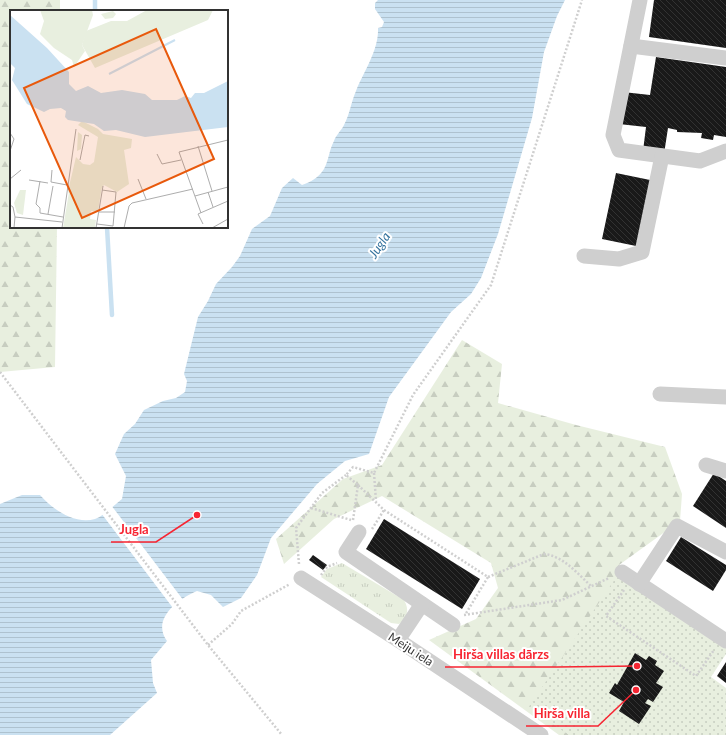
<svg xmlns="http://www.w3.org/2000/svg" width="726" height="735" viewBox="0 0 726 735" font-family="Lato,sans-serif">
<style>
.grass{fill:url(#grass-tufts)}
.forest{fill:url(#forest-firs)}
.park{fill:url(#park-dots)}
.water{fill:url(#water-rules)}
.pier{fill:#fff}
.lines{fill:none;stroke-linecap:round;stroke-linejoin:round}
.stream{stroke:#cae1f1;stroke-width:4.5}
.building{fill:url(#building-back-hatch)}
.path{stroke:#cfcfcf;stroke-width:2.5;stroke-dasharray:2 2;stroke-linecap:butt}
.minor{stroke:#cfcfcf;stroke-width:15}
.labels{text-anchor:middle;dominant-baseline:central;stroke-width:4;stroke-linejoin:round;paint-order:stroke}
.street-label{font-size:12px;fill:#323232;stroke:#fff}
.water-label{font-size:13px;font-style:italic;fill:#36749e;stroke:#fff}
.inset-river{fill:none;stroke:#cae1f1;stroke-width:2}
.inset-road{fill:none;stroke:#adadad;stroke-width:1}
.view{fill:#e8590c;fill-opacity:0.15;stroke:#e8590c;stroke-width:2}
.inset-edge{fill:none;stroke:#323232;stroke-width:2}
.leader{fill:none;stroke:#f72532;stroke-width:1.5}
.callout-dot{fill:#f72532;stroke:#fff;stroke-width:1.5}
.callout-label{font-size:13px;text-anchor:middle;font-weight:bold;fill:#f72532;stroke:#fff;stroke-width:4;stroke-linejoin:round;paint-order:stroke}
</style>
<defs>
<pattern id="grass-tufts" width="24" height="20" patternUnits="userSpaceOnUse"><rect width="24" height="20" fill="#e8efdf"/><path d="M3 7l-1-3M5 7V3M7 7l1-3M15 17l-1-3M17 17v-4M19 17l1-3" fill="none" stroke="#c7cdc0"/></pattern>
<pattern id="forest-firs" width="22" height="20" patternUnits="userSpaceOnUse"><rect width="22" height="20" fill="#e8efdf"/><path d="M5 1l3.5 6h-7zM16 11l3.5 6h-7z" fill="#c7cdc0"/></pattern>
<pattern id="park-dots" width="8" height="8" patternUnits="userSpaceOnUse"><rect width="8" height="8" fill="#e8efdf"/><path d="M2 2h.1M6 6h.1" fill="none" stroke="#c7cdc0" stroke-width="1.8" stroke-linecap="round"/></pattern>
<pattern id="water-rules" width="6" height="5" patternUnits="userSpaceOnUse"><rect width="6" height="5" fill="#cae1f1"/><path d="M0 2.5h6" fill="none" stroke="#aec2cf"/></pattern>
<pattern id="building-back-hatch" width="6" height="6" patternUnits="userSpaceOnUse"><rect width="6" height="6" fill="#191919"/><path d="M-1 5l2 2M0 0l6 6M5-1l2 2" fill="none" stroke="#323232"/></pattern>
</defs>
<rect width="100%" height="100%" fill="#fff"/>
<path class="grass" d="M342,563L404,600C410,610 407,618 399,624L391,623L321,577L327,569Z"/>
<g class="forest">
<path d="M0,0H60V11H11V227H57L55,367L0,372Z"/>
<path d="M462,340L502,364L498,403L576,425L665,447L682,494L680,521L619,565L639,599L620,735H559L429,640L476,619L498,588L491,563L382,496L334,519L284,564L276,539L343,479L382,465Z"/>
</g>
<path class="park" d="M617,576L726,647V654L711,677L726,688V735H569L528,708Z"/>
<path class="water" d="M378,0H565L557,16L544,52L532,118L498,234L481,278L471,294L451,312L389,397L369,454L345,461L317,484L271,538L257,575L241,598L223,607L211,595L197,591C178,599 151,619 167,641L151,660L153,683L157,693L110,735H0V504L22,495H40C52,509 75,525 95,519C104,516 114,505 122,499L126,476L115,454L124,434L135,424L144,410L163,401L176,398L185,392L187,381L184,374L198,317L208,301L216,284L232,267L240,256L252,229L270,216L282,188L293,178L302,185C311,182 318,178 324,169C329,160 329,150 334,141C336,135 341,131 344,125C350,114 351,102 356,91C364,71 379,50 378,28L382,27L384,22L375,9V3Z"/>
<path class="pier" d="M111,505L184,601L173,608L101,513Z"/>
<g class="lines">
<g class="stream">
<path d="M95,0V11"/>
<path d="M107,227L112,315"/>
</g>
</g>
<g class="building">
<path d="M654,0H726V48L649,37Z"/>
<path d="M656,57L726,67V137L714,135L713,140L701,138L702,133L677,132V130L668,128L664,154L643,151L646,127L619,124L623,92L650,95Z"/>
<path d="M616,173L655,181L641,247L602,239Z"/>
<path d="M714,473L726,481V528L693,506Z"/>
<path d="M384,519L480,579L462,609L366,549Z"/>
<path d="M681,537L726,565V570L713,591L666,561Z"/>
<path d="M313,555L327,565L323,570L309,560Z"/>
<path d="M635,653L646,660L649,656L657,661L655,665L664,671L656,683L663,687L653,702L648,699L645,703L651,706L639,724L619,711L624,702L609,693L615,683L617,685Z"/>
<path d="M726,662V683L717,676Z"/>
</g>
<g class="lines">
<g class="path">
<path d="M0,372L208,645L282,735"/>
<path d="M374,473L376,501"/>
<path d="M358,485L384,510L488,577L465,615"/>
<path d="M311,508L351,520"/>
<path d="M353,520L358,485L346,475L353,467L374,473L413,395L491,285L582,0"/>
<path d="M372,529L384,510"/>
<path d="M299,564L296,528L322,493L346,475"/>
<path d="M321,575L327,567L337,563"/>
<path d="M488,577L544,554C563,556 577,573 591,586"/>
<path d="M624,590L606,616L696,676L714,650"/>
<path d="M464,615L562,600L609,578"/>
<path d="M208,645L232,624L241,611L290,584"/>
</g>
<g class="minor">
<path d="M640,0L613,135L619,150L700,161L726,151"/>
<path d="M631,46L726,58"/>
<path d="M584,256L619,259L642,252L662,156"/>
<path d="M660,394L726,397"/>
<path d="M706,465L726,471"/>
<path d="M359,532L346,552L453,625"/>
<path d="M622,572L726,641"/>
<path d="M301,578L398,640L541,735"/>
<path d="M639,584L677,526L726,552"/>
<path d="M398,640L422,604"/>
</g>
</g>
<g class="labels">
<g class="street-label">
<text transform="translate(411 649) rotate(33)">Meiju iela</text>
</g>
<g class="water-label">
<text transform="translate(379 245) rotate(-56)">Jugla</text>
</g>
</g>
<g transform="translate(10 10)">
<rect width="218" height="218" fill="#fff"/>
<path d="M68,122L72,125L71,139L67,141Z" fill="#e8efdf"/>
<path d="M137,0H203L198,10L85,58L72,35L76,21L101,11H117ZM72,111L88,119L93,124L122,129L121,138L114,140L119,174L107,182L94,175L90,181L62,193L58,181L66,147L73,154L80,155L84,152L88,127L68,115Z" fill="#e8efdf"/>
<path d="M30,0H82L83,5L72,35L75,41L64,57L62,50L44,38L30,24L34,11ZM103,1L106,4L103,8L95,9L91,4Z" fill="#e8efdf"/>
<path d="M61,170L92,176L88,201H81L80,209L86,210L85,218H53Z" fill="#e8efdf"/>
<path d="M10,180H16L13,205L7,203L4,193Z" fill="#e8efdf"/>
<path d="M0,5L37,38L59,62V74L66,81L78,76L91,83L112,80L135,84L142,90H167L175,86L181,88L185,83H194L218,71V117L135,127L106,120L94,121L84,114L58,110L55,107L56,101L51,98L40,99L34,102L17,94L2,70L5,58L0,53Z" fill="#cae1f1"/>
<path class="inset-river" d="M99,64L165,30"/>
<path class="inset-road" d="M0,123L4,129L0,141M188,136L202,181M147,144L152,154L171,150M70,150L75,125L79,126M42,160L41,172L57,175M0,169L11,160M128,169L136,189M19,170L38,173M30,171L26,194L30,198V203L53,207M198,182L203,197M185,186L218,177M0,195L3,197L5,207M89,202H105M191,203L169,142L218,130M38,204L43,176M87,214L103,216L106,182L92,180M193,214L188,204L218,191M4,218L5,207L52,212M52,218L66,119M86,218L93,176M114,218L119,196L122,193L183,179M202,218L218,209"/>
<path class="view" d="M146,19L204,149L72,208L14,78Z"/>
<rect width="218" height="218" class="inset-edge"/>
</g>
<path class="leader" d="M197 515L156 542H111M637 666L557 667H445M636 690L598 726H526"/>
<g class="callout-dot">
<circle cx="197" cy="515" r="4"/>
<circle cx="637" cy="666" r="4"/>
<circle cx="636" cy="690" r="4"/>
</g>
<g class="callout-label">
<text x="134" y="534">Jugla</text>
<text x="501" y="659">Hirša villas dārzs</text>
<text x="562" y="718">Hirša villa</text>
</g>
</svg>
